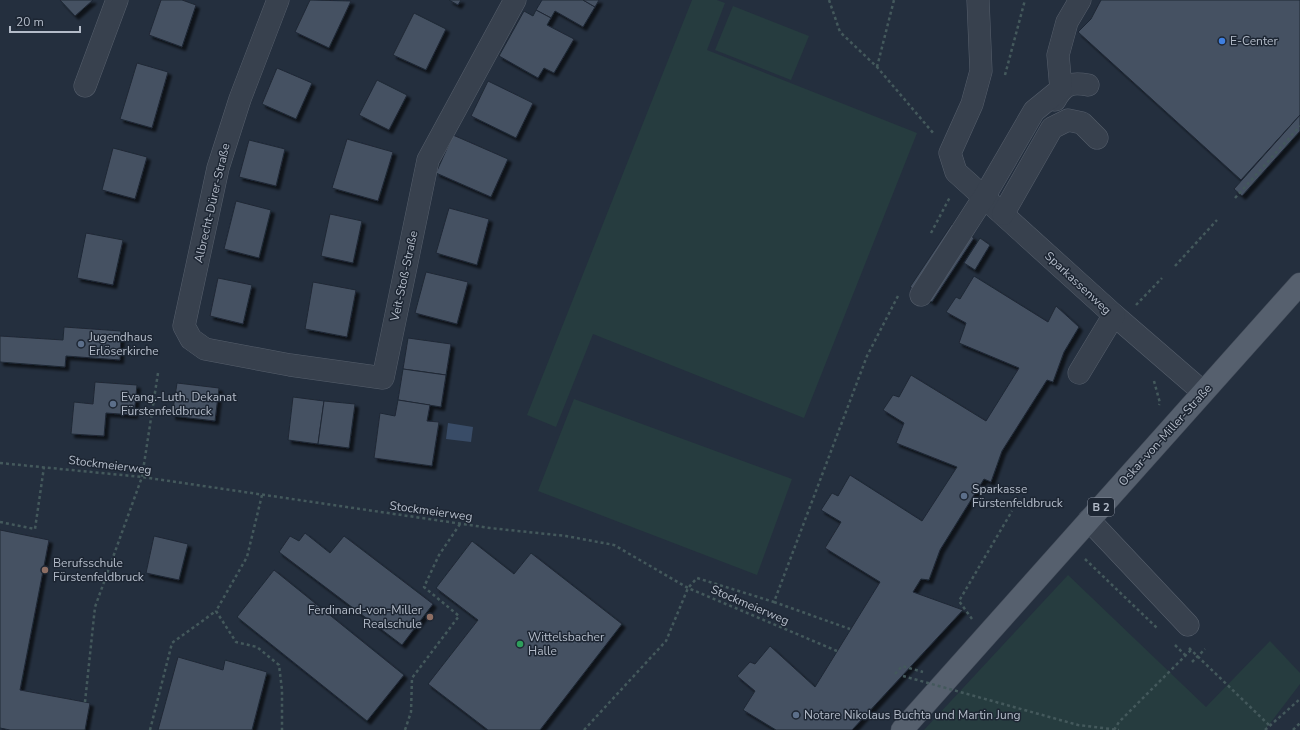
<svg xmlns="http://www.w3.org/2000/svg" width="1300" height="730" viewBox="0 0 1300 730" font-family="'Nunito Sans',sans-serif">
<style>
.green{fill:#263c3f}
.water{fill:#394c67}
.building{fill:#455162;stroke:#1f2835;filter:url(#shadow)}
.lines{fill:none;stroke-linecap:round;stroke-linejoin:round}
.minor-casing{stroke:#565f6c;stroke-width:23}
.major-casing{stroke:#414a57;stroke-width:23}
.path{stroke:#44595c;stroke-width:2.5;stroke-dasharray:3 3;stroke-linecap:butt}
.minor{stroke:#38414e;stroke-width:22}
.major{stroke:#56606e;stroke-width:22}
.path-bridge{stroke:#44595c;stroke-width:2.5;stroke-dasharray:3 3;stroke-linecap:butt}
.shop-dot{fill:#3f7fe0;stroke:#1d2633;stroke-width:1.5}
.service-dot{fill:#5c6f8a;stroke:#1d2633;stroke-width:1.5}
.education-dot{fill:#8d6e63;stroke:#1d2633;stroke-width:1.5}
.leisure-dot{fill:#2e9e5b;stroke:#1d2633;stroke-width:1.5}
.labels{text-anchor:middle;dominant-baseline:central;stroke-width:3;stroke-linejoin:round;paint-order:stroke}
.shield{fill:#1d2633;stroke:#878f9c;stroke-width:1}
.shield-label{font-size:11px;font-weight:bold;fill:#b4bcc9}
.poi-label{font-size:12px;fill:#b4bcc9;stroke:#1d2633;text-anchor:start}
.street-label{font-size:12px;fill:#b4bcc9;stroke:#1d2633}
</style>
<defs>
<filter id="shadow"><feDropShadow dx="3.5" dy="3.5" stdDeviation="1" flood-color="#0009"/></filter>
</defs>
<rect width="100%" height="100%" fill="#242f3e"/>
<g class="green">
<path d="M692,0H717L725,3L707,50L917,133L804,418L593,334L556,427L527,415Z"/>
<path d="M733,6L809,36L791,80L715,50Z"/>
<path d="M574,399L792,479L757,575L538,491Z"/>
<path d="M1068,575L1206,707L1270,641L1300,673V684L1265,730H924Z"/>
</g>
<path class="water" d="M448,423L473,427L471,442L446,439Z"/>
<g class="building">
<path d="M60,0H93L75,16Z"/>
<path d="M161,0H182L196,5L182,47L149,35Z"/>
<path d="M310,0L351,1L329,48L295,32Z"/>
<path d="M449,0H461L458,5Z"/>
<path d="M542,0H583L595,7L583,27L555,11L551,18L536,10Z"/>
<path d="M583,0H599L595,7Z"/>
<path d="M1101,0H1300V115L1241,180L1078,32L1091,19Z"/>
<path d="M536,10L551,18L547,25L574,39L554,73L544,68L538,78L499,56L524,11L533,16Z"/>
<path d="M414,13L446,29L426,70L393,55Z"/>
<path d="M137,63L168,72L152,128L120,119Z"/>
<path d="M277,68L312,83L296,119L262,104Z"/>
<path d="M377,80L407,95L389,130L359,115Z"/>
<path d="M488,81L533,103L516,138L471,116Z"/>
<path d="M1300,115V131L1242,196L1234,189Z"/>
<path d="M453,135L508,159L491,197L436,173Z"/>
<path d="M347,139L393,152L378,201L332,188Z"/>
<path d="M249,140L285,149L276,186L239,177Z"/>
<path d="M113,148L147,157L135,199L102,190Z"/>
<path d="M236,201L271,210L259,258L224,249Z"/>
<path d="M449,208L489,219L477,265L436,253Z"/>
<path d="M330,214L362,221L353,263L321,256Z"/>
<path d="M952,224L974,238L932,302L910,287Z"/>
<path d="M86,233L123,240L113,285L77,278Z"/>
<path d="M980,238L990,245L975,270L964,263Z"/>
<path d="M426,272L468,282L457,324L415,313Z"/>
<path d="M974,276L1048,322L1056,306L1079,327L1064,352L1053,382L1047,380L1002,451L991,482L984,479L940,550L929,580L921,579L913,592L963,610L852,730H776L743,710L755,691L737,676L750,662L755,664L770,646L815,687L880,582L825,548L841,522L821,510L832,493L838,496L850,475L922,521L957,467L896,443L904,423L883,410L893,395L899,397L911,375L986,421L1019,368L959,343L966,323L946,312L956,297L960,299Z"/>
<path d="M218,278L252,285L243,324L210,316Z"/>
<path d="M313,282L356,290L347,337L305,329Z"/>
<path d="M64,327L121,331L120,360L66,356L65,367L0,362V336L63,340Z"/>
<path d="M408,338L451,344L446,375L403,369Z"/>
<path d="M403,369L446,375L441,407L398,400Z"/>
<path d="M95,382L137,385L134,415L106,413L104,436L71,434L74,402L93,404Z"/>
<path d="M177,383L219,388L215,421L172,416Z"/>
<path d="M293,397L324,401L318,444L288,440Z"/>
<path d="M398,400L430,405L427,421L439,422L432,466L374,458L380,413L395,416Z"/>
<path d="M324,401L355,404L349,448L318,444Z"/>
<path d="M0,530L49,540L20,690L90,703L85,730H10L0,728Z"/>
<path d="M305,533L330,553L344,536L433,604L402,645L279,552L290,536L299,541Z"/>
<path d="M154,536L188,544L179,580L146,573Z"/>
<path d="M472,541L514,574L531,553L622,624L540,730H488L428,684L478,620L436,588Z"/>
<path d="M274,570L404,675L367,721L237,617Z"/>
<path d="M178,657L223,670L225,660L267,672L252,730H158Z"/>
</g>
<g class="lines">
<g class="minor-casing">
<g id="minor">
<path d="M278,0L240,99L218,168L184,326L191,339L205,349L290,365L383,378L428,160L515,0"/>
<path d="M978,0L981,71L972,104L950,153L956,172L1114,315L1203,392"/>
<path d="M85,86L117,0"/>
<path d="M1055,100C1064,84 1071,82 1088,85"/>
<path d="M1003,214L1052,128L1068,120L1082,123L1097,138"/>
<path d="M921,295L984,197L1034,111L1061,89L1058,55L1067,22L1080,0"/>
<path d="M1079,373L1114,315"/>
<path d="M1089,520L1188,625"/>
</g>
</g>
<g class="major-casing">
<path id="major" d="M902,730L1300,284"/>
</g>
<g class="path">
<path d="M829,0L840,32L877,67L934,134"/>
<path d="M877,67L894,0"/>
<path d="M1005,75L1025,0"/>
<path d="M1235,198L1300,126"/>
<path d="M931,233L950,197"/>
<path d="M1175,266L1217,220"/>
<path d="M1136,305L1162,278"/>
<path d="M1154,381L1160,403L1159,405"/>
<path d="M0,463L142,477L490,528L566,536L614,545L688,588L837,651"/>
<path d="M262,495L247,557L216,611L236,642L257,647L279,665L282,690V730"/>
<path d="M0,522L35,529L44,467"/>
<path d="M1085,559L1157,628"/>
<path d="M774,602L850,629"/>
<path d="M972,619L959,601L1012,511"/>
<path d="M1175,645L1186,656"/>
<path d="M1189,648L1270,726"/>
<path d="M1192,662L1205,649"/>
<path d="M895,674L902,666L923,672"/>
<path d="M85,702L95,607L142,477L158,373"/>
<path d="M150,730L172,643L216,611"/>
<path d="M405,730L411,712L412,678L459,616L424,587L439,555L460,524"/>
<path d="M584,730L666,641L688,588L697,578L774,602L867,356L898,296"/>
<path d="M1114,730L1119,722L1191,650"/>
<path d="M1265,730L1300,699"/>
<path d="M1293,730L1300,723"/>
</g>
<use href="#minor" class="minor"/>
<use href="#major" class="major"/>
<path class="path-bridge" d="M903,676L1078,725L1119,730"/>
</g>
<circle class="shop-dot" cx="1222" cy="41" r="4"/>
<g class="service-dot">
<circle cx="81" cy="344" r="4"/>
<circle cx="113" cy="404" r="4"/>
<circle cx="964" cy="496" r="4"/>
<circle cx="796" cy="715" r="4"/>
</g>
<g class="education-dot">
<circle cx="45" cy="570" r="4"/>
<circle cx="430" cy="617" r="4"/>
</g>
<circle class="leisure-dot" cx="520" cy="644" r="4"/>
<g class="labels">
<rect class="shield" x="1088" y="498" width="26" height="18" rx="3"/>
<g class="shield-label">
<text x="1101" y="507">B 2</text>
</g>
<g class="poi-label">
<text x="1230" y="41">E-Center</text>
<text x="89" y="337">Jugendhaus<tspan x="89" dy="14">Erlöserkirche</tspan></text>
<text x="121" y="397">Evang.-Luth. Dekanat<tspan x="121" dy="14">Fürstenfeldbruck</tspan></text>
<text x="972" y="489">Sparkasse<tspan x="972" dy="14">Fürstenfeldbruck</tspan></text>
<text x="53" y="563">Berufsschule<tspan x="53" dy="14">Fürstenfeldbruck</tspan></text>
<text x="422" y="610" text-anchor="end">Ferdinand-von-Miller<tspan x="422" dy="14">Realschule</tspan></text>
<text x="528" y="637">Wittelsbacher<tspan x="528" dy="14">Halle</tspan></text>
<text x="804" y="715">Notare Nikolaus Buchta und Martin Jung</text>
</g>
<g class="street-label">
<text transform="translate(212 203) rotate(-77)">Albrecht-Dürer-Straße</text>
<text transform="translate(404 276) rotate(-78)">Veit-Stoß-Straße</text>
<text transform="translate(1078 283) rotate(43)">Sparkassenweg</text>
<text transform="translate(1165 435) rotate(-48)">Oskar-von-Miller-Straße</text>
<text transform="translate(110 465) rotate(7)">Stockmeierweg</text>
<text transform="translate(431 511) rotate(8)">Stockmeierweg</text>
<text transform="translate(750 605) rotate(23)">Stockmeierweg</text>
</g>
</g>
<path d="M10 26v6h70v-6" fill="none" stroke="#b4bcc9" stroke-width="2"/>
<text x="16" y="26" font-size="12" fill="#b4bcc9" stroke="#1d2633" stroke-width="3" paint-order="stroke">20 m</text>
</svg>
